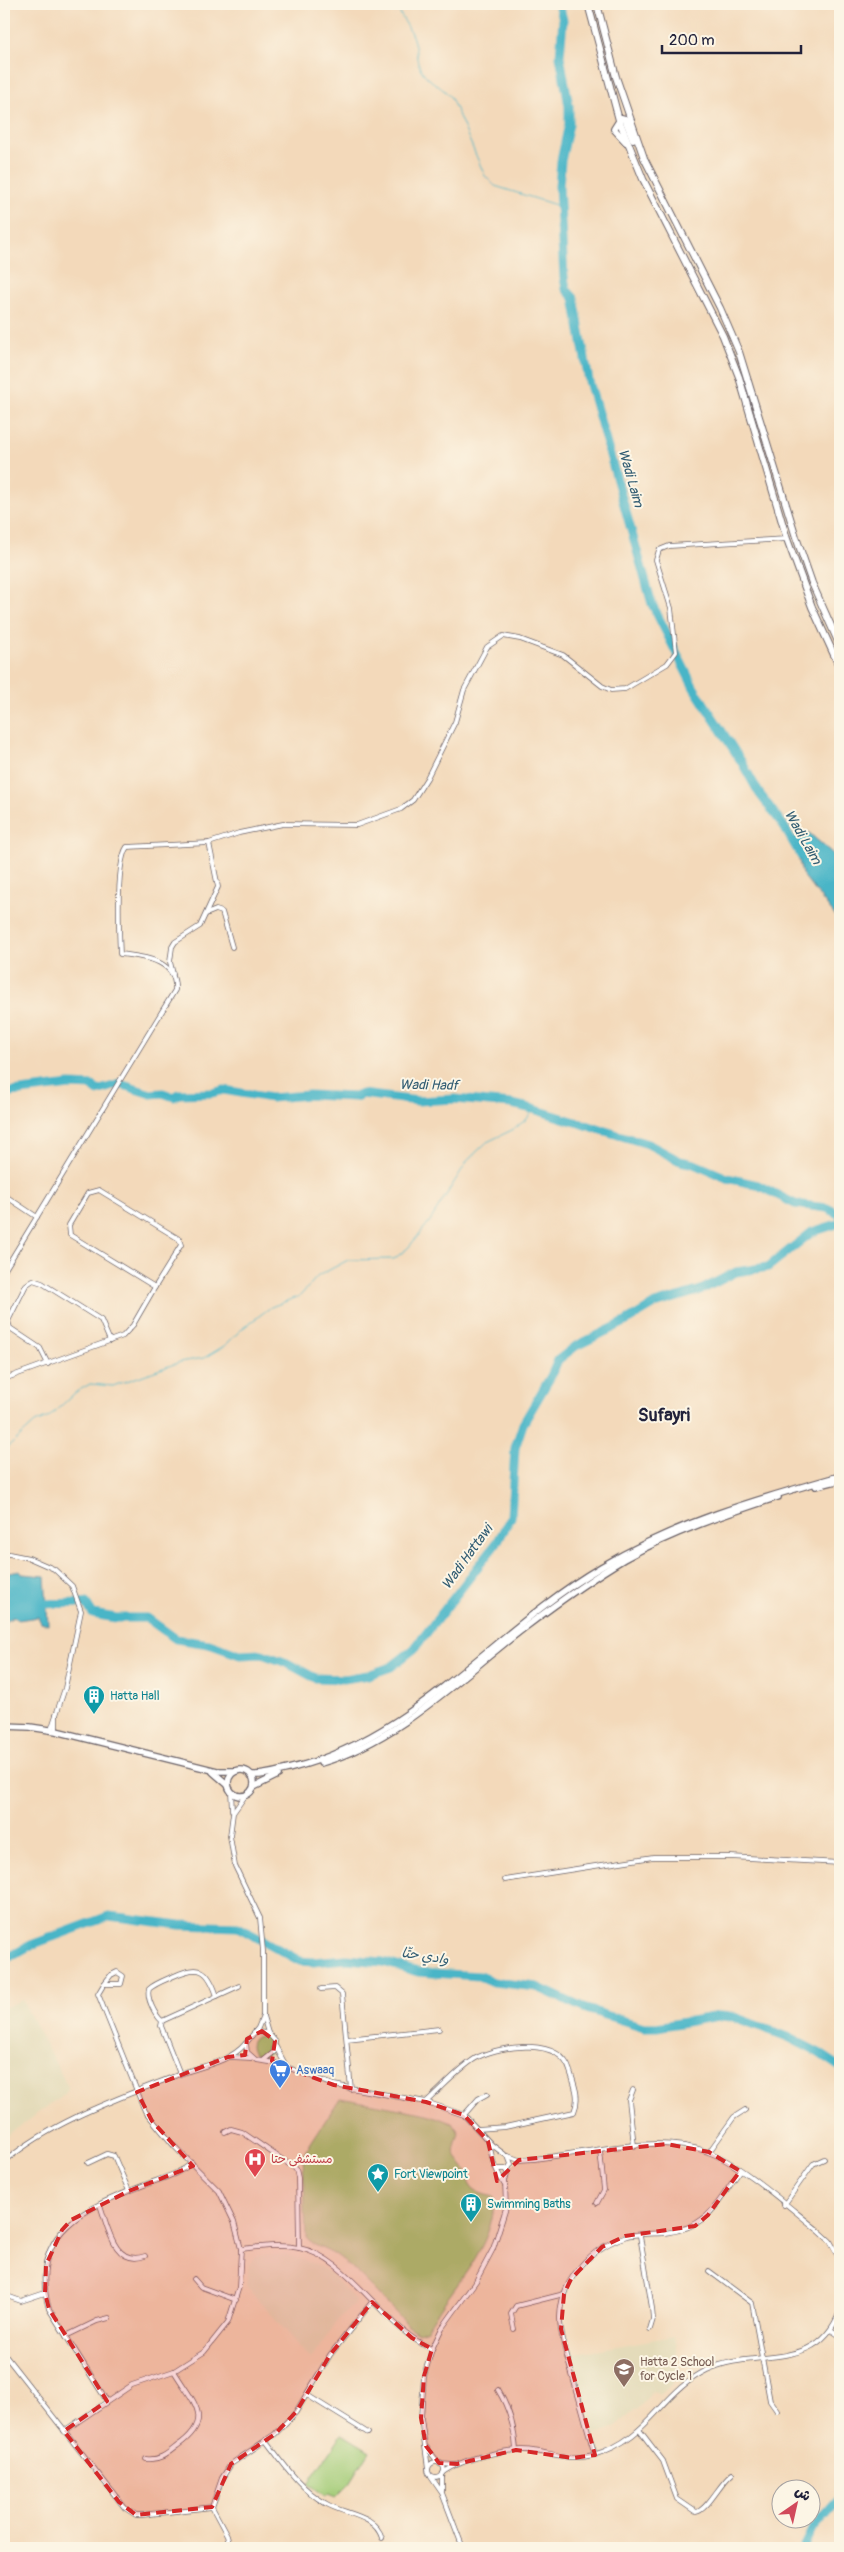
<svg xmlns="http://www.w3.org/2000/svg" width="844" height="2552" viewBox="0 0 844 2552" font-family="Pangolin,'Playpen Sans Arabic',sans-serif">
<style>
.built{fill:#e4dbba}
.green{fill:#a2cb76;stroke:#627658}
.water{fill:#4ab5c7;stroke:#366c81}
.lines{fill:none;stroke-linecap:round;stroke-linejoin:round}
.stream{stroke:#4ab5c7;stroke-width:1}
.river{stroke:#4ab5c7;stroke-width:9}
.minor-casing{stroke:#6b6267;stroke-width:5.5}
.secondary-casing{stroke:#6b6267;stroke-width:8}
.trunk-casing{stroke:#6b6267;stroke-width:8}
.minor{stroke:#fff;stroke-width:4}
.secondary{stroke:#fff;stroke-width:5.5}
.trunk{stroke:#fff;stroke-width:6}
.marked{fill:#d62828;fill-opacity:0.2;stroke:#d62828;stroke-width:4;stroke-dasharray:10 6;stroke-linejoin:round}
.labels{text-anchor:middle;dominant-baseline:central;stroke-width:4;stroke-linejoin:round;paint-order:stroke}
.culture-label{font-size:12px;fill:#0d838f;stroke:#fcf5e5;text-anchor:start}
.shop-label{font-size:12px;fill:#366cbe;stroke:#fcf5e5;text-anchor:start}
.health-label{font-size:12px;fill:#be3a42;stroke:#fcf5e5;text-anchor:start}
.education-label{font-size:12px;fill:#785e54;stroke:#fcf5e5;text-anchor:start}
.water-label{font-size:14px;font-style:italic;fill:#325d73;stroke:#fcf5e5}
.district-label{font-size:18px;font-weight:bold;fill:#22223b;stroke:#fcf5e5}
</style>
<rect width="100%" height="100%" fill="#fcf5e5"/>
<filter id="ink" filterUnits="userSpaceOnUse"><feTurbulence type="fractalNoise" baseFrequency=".02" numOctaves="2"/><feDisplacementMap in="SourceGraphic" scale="10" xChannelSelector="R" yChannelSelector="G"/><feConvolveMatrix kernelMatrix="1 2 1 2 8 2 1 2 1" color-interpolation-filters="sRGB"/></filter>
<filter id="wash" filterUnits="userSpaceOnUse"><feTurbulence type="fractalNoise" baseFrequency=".0096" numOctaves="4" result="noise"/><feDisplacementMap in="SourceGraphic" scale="20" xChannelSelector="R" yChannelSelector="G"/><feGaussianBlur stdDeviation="1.12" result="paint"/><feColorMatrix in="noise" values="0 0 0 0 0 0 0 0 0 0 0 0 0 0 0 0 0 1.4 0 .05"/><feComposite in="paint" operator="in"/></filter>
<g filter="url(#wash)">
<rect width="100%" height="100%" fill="#f3d9ba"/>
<g class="built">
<path d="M22,2000L68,2087L66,2093L4,2137V2008Z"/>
<path d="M270,2255H286L317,2264L331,2274L354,2299L355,2303L338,2320L311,2359L247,2287L249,2265L254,2257Z"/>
<path d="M674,2336L681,2375L660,2395L653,2391L638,2408L615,2427L595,2435L572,2354Z"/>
</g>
<g class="green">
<circle cx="261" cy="2046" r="10"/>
<path d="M340,2098L428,2114L454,2124L459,2133C452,2155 452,2152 465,2169C468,2172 467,2176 468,2180C472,2192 483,2194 494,2197C495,2249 451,2287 427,2329L419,2332L408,2325C385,2303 362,2274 335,2255C326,2249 314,2247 306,2238L303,2155Z"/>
<path d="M342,2434L370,2451L350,2483L336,2497L329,2493L325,2496L308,2483Z"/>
</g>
<g class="water">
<path d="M808,832L840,860V922L802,874L794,838Z"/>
<path d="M20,1571L22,1574L45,1576L48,1625L41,1623L38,1617L18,1620L13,1617L4,1623V1574Z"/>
</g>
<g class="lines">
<g class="stream">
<path d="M395,4C400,16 411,29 414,42C417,54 416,65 425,75C433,84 443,87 451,98L485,176L495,186L559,206"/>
<path d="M4,1451L35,1423L49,1417L76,1392L90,1384L113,1386L180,1362L204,1358L224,1346L243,1328L271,1307L300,1296L318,1276L348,1260L394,1259L408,1248L430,1221L468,1160L487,1142L512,1130L527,1119L533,1109"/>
</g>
<g class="river">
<path d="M559,4L563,20L560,56L569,106V124L561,161L559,186L564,277L566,289L574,298L589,381L652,604L694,688L741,761L759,793L783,825L801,856"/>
<path d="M4,1093L70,1085L93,1086L97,1091L120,1084L151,1094L163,1093L174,1097L179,1094L212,1093L224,1090L271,1098L309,1095L355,1097L362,1094L418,1101L455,1099L512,1104L533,1109L648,1144L680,1161L694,1164L727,1178L758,1185L795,1204L827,1208L840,1215"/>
<path d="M36,1604L86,1603L93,1614L116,1618H147L176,1639L209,1644L240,1655L262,1654L287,1663L315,1678L344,1679L368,1675L391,1667L414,1649L498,1541L511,1517L515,1448L523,1424L551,1376L558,1360L576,1346L625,1322L655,1304L701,1290L736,1272L768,1267L812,1232L840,1223"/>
<path d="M4,1960L31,1945L109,1916L180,1925L238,1927L300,1961L313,1962L346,1959L383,1962L418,1972L479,1976L493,1982L537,1987L583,2008L644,2027H657L719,2016L734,2017L788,2037L819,2053L840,2067"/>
<path d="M804,2548L814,2528L840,2498"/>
</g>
</g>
</g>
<g filter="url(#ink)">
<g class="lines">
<g class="minor-casing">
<g id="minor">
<path d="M206,914L216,910L222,912L232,947"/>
<path d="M173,974L170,962L172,947L175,942L200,926L218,887L209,843"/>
<path d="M99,1190L179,1239L181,1245L155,1287L70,1235L69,1225L88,1193Z"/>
<path d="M4,1195L37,1217"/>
<path d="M4,1271L175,990C177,959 143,957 120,954C119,933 116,862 127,847L209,843L239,833L283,824L357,825L401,809L413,800L427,778L455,722L464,690L487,647L503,636L520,639L563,655L602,686L611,690L625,689L667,664L676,652L671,608L656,560L659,550L669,546L787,539"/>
<path d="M48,1364L40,1348L10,1328L8,1321L26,1285L33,1280L42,1283L101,1320L110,1341"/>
<path d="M4,1379L123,1336L133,1325L155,1287"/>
<path d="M4,1553L29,1558L54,1569L72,1586L81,1611L65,1688L51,1730"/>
<path d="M56,1731V1714"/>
<path d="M231,1791L232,1810"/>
<path d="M245,1796L233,1813L230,1836L235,1866L260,1918L263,1951V2016L268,2033"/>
<path d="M505,1880L653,1857H731L840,1863"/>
<path d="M117,1972L123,1976L121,1984H104L111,1975Z"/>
<path d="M321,1989L335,1988L342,1994L351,2089"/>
<path d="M263,2016L258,2028L246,2043L247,2052L256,2060L276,2063L334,2085L426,2102L464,2115L492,2145L504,2154"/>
<path d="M162,2021C155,2015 146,1998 149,1989C156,1983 165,1980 174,1976C200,1964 208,1969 217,1996"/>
<path d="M254,2032L268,2033L275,2041L274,2052L264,2060"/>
<path d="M347,2039L439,2029"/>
<path d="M276,2047L285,2064"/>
<path d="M230,2057L251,2058"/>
<path d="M180,2074L161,2026L162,2021L239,1986"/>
<path d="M633,2090L629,2100L634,2146"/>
<path d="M426,2102C440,2090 463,2064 478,2057C503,2045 560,2037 570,2071C575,2086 580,2098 574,2112L505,2127L478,2129"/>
<path d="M464,2115L478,2099L487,2094"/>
<path d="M225,2132L231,2129L242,2132L296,2169L298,2178L299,2248"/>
<path d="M489,2144L494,2165L504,2184"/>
<path d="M709,2152L734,2117L745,2110"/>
<path d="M508,2156L519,2160L535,2159C586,2153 658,2133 708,2152C740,2163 791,2209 819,2231L830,2241L840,2259"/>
<path d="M4,2162C54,2120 120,2098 180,2074C201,2066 230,2062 245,2044"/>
<path d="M88,2163L107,2154L114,2156L129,2191"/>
<path d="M497,2169H508L511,2164L508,2156"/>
<path d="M597,2203L604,2190L600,2150"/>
<path d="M100,2205C108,2227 114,2267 145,2256"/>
<path d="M784,2205L813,2164L824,2159"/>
<path d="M640,2236L652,2308L653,2319L650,2329"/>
<path d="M241,2249C260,2247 280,2244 299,2248C349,2257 383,2328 432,2349"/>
<path d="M709,2271L752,2303L770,2401L777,2411"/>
<path d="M194,2279L201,2287L236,2300"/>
<path d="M4,2295L21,2301L45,2293"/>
<path d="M514,2329L511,2314L516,2306L564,2294"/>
<path d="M831,2330L840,2336"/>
<path d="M66,2336L97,2321L109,2318"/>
<path d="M4,2354L125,2508L136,2515H142L212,2507"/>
<path d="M498,2390C509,2408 515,2430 516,2450"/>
<path d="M307,2395L368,2433"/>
<path d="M107,2401L49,2309C27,2231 87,2207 147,2184C163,2178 179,2174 192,2163"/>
<path d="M64,2431L132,2385L174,2371L204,2352L228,2322L239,2287L241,2249L234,2222L219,2191L174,2146L145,2111L98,1994L104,1984"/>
<path d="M640,2431L663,2461L677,2499L696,2512C707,2511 720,2483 732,2474"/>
<path d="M266,2441C283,2463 300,2489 325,2503C344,2515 375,2514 382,2538"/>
<path d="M427,2448L438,2462"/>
<path d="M595,2455C588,2432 582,2408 575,2385C570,2367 564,2349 561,2330C554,2288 585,2251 624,2237C635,2233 652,2234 665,2233C710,2227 716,2204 740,2171"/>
<path d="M146,2459C159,2461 167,2454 177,2446C216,2419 193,2403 174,2371"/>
<circle cx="436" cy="2470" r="8"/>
<path d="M440,2464L455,2465"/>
<path d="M428,2468L421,2418L424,2376L432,2349L442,2328L476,2281L493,2249L506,2208L505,2181L508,2169"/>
<path d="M443,2473C463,2458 510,2447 534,2451C555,2454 572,2461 593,2455C650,2439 660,2393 707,2370C754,2347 817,2374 840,2311"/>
<path d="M431,2477L442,2493L463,2548"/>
<path d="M442,2491V2476"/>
<path d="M230,2546L227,2535L212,2507L222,2478L231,2464L275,2434L296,2412L330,2355L372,2302"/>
</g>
</g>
<g class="secondary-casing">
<g id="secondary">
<path d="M816,1486L840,1480"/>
<path d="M4,1726L30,1727L56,1731L217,1771H236"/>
<path d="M321,1763C400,1740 461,1676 524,1628C556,1604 590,1579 624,1559C672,1532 726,1514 778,1497"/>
<circle cx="241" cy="1783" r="13"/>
<path d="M213,1772L228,1785"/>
<path d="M251,1775C265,1776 279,1771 292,1768C415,1738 495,1629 601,1567C675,1523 758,1499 840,1476"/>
<path d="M254,1787L278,1775"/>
</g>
</g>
<g class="trunk-casing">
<g id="trunk">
<path d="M588,4L619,120L643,179L723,336L739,377L787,539L812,607L840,668"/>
<path d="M597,4L616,77L644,158L720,308L739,352L796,537L812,583L840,646"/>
<path d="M626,142L614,129L621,118L625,119L633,139"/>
</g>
</g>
<use href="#minor" class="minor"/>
<use href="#secondary" class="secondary"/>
<use href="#trunk" class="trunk"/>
</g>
</g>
<path class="marked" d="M262,2031L275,2041L272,2061L301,2073L334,2085L426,2102L464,2115L488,2141L497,2181L519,2160L666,2144L709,2152L740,2171L708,2215L695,2226L625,2236L602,2247L571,2279L564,2294L561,2329L595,2455L573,2458L516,2450L457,2464L439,2463L426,2446L421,2418L424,2376L432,2349L412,2338L372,2302L330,2355L296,2412L275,2434L231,2464L212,2507L136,2515L119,2502L64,2431L107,2401L49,2309L45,2293L46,2265L62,2230L71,2220L129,2191L193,2166L152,2121L137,2092L228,2057L245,2055L247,2039Z"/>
<defs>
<g id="building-pin" transform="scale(1.125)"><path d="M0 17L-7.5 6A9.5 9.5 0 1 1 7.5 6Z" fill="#0f9aa8" stroke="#fcf5e5"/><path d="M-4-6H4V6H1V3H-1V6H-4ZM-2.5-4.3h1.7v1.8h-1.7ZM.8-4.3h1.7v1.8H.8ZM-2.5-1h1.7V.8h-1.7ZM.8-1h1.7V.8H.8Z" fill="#fff"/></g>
<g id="supermarket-pin" transform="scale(1.125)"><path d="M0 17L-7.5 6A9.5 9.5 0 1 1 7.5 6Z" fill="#3f7fe0" stroke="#fcf5e5"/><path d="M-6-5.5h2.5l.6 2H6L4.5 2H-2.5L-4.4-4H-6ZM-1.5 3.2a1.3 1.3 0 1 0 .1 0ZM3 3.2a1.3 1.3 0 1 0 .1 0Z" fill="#fff"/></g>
<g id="hospital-pin" transform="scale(1.125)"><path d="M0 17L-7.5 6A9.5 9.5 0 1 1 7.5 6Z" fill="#e0444e" stroke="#fcf5e5"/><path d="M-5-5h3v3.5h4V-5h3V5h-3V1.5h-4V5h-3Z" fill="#fff"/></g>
<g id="sight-pin" transform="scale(1.125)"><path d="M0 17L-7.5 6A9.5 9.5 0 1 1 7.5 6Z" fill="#0f9aa8" stroke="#fcf5e5"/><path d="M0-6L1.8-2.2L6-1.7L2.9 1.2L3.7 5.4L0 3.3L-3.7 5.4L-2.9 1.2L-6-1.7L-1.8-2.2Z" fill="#fff"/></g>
<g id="school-pin" transform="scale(1.125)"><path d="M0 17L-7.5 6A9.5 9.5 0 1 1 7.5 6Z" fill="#8d6e63" stroke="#fcf5e5"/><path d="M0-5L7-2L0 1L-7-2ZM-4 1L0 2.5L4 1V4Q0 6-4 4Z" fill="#fff"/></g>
</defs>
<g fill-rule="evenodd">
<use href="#building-pin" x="94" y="1696"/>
<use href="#supermarket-pin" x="280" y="2070"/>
<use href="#hospital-pin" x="255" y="2159"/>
<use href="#sight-pin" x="378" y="2174"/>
<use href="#building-pin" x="471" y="2204"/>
<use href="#school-pin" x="624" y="2369"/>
</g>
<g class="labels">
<g class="culture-label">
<text x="110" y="1696">Hatta Hall</text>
<text x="394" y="2174">Fort Viewpoint</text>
<text x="487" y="2204">Swimming Baths</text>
</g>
<g class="shop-label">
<text x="296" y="2070">Aswaaq</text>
</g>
<g class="health-label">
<text x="271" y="2159">مستشفى حتا</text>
</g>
<g class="education-label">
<text x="640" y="2362">Hatta 2 School<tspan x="640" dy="14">for Cycle 1</tspan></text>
</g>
<g class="water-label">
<text transform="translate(631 478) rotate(74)">Wadi Laim</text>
<text transform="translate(803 837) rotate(60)">Wadi Laim</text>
<text transform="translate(429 1085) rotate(1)">Wadi Hadf</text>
<text transform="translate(467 1557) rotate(-54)">Wadi Hattawi</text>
<text transform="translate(425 1956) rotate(9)">وادي حتّا</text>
</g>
<g class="district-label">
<text x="664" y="1415">Sufayri</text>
</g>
</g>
<rect width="844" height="2552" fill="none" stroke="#fcf5e5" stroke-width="20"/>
<g transform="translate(796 2504) rotate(34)"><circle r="24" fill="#fcf5e5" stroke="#a5a1a1"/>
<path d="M0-4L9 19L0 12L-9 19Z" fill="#d1495b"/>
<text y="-8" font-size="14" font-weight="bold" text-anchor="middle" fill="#22223b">ش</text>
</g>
<path d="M662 45v8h139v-8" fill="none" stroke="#22223b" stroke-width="2.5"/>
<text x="669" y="45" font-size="15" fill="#22223b" stroke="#fcf5e5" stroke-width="4" paint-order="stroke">200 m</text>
</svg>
